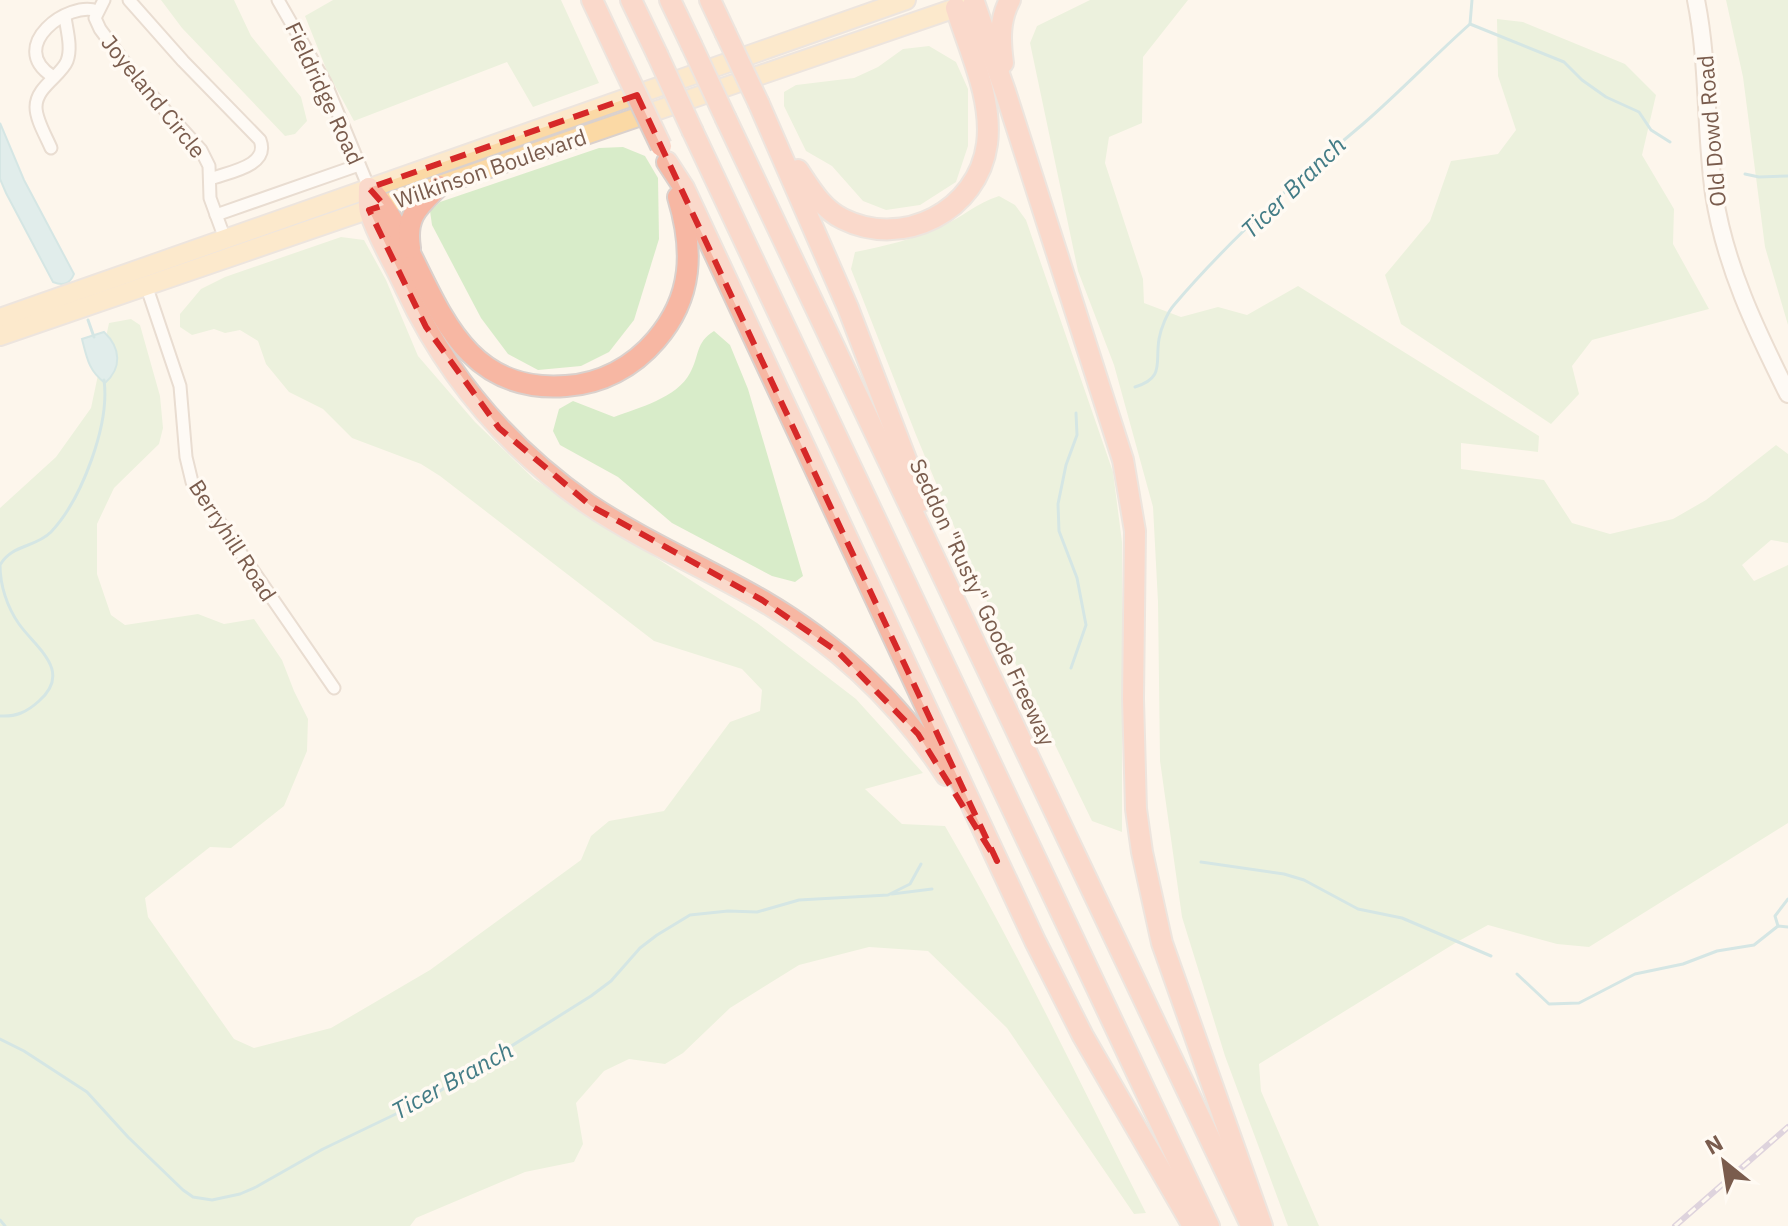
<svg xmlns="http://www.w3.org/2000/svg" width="1788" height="1226" viewBox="0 0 1788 1226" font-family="'IBM Plex Sans',sans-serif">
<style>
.green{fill:#d8ecc9}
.water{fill:#bfe3e8;stroke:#a5d3da;stroke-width:2}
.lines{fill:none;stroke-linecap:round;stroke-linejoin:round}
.stream{stroke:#a5d3da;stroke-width:3}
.street-casing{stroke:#d1beb0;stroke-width:15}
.secondary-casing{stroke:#d6c0b0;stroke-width:20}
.primary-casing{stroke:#dad1cd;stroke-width:22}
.highway-casing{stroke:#dad1cd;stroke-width:24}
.street{stroke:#fff;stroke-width:11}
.secondary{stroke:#fff;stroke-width:16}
.primary{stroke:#fbd9a5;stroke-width:18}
.highway{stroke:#f7b7a3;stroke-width:20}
.rail-casing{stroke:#b9a8c9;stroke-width:6}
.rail{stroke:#fffaf3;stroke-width:3;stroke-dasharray:9;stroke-linecap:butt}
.highway-bridge-casing{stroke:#dad1cd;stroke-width:24;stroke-linecap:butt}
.highway-bridge{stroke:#f7b7a3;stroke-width:20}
.marked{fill:none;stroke:#d62828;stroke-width:6;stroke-dasharray:16 10;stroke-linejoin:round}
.labels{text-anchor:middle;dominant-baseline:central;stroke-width:7;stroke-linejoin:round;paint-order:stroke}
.street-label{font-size:22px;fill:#7a5c4d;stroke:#fffaf3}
.water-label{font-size:24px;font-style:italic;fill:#437c86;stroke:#fffaf3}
</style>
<rect width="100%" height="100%" fill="#fdf6ec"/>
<g class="green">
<path d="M161,0H234L251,36L301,97L307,121L295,134L285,136L182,28Z"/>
<path d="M333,0H561L599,83L533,107L507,62L354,121L327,71L305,16Z"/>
<path d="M1090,0H1188L1143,57L1142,123L1109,137L1105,163L1143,279L1144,303L1181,317L1218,307L1247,315L1298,286L1539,436L1538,452L1461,443V469L1544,480L1572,523L1610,534L1673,519L1706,500L1776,445L1788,454V543L1771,540L1742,565L1754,581L1788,565V823L1589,947L1557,944L1488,925L1457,942L1259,1064L1261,1091L1319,1226H1288L1225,1056L1182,917L1160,761L1158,602L1153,507L1114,365L1078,271L1030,43L1037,26Z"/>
<path d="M1726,0H1788V325L1765,247L1743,77Z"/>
<path d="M1497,19L1523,22L1625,64L1656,95L1642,155L1674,209L1673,244L1709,309L1592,340L1572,366L1579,394L1551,424L1401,324L1385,275L1430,221L1451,161L1498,154L1516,130L1498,76Z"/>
<path d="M929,46L956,62L968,89V146L956,182L920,205L886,210L863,201L832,166L806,151L784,106V92L796,85L854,78L878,67L903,49Z"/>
<path d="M623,147L645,156L658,178L659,239L634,320L609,352L581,366L538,370L508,354L481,318L432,225L430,211L440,202L599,148Z"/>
<path d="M999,196L1015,205L1026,220L1113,472L1122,542V832L1092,821L1004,640L961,543L916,435L851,269L855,252C885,246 915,239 942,226C963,217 976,203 999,196Z"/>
<path d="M341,237L364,240L386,280L418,356L475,422L534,479L757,623L856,699L923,773L865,789L902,824L945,826C1018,952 1080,1083 1146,1213L1134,1214L1007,1028L928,951L869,947L799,965L730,1008L683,1053L665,1064L629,1059L604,1071L576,1103L583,1144L574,1162L525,1172L416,1218L410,1226H0V508L56,457L91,408L109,323L131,319L140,325L160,396L163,428L159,444L114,488L97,524V574L111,615L125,625L198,614L224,624L254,619L282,660L294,691L308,719L307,751L284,806L231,848L210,847L145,898L148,917L234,1039L254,1048L331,1028L430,970L581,860L591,836L609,821L664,811L730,722L760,711L762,690L742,669L654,641L440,476L421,464L352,438L323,409L289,392L266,364L258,341L240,330L225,333L214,329L192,335L180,327V314L201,289L225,277Z"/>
<path d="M714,331L730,345L748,389L803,576L795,582L772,576L672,523L618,477L560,445L553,431L559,409L573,401L614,417C638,408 677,398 690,373C700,355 695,343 714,331Z"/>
</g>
<g class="water">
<path d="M0,123L24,180L74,274C70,284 63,286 53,282L6,193L0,179Z"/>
<path d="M104,332C121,348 122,368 105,383C89,371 87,359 82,339Z"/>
</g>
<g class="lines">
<g class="stream">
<path d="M1470,24L1564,62L1582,80L1606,97L1639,112L1651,130L1670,142"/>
<path d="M1745,174L1759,177L1788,176"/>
<path d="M88,320L94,337"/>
<path d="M1135,387C1165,378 1155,363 1159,339C1161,328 1167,313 1174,305C1229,240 1297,179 1363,124C1400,92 1434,56 1470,24L1472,0"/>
<path d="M1071,668L1086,625L1077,578L1059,531L1058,504L1066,465L1077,435L1076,413"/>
<path d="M0,716C16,717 27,712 39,701C73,671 36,648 19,624C7,607 0,585 0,565C12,544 35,548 51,532C82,499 110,424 104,380"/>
<path d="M1201,862L1284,874L1304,880L1358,909L1402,918L1491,956"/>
<path d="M892,894L932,889"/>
<path d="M1778,926L1775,916L1788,899"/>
<path d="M1517,974L1549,1004L1579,1003L1635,974L1683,964L1717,951L1754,945L1778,926L1788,927"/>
<path d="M0,1039L24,1051L87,1092L128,1137L183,1190L193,1197L212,1200L240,1194L256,1187L323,1149L427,1099L591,996L611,981L640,948L657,935L690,915L728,911L757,912L799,900L888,895L910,884L921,864"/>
<path d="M0,1220L5,1226"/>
</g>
<g class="street-casing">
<g id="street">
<path d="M104,0L95,18L100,29L137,79L201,150L209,166L210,198L225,239"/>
<path d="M129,0L183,61L260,140C270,166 229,172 210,179"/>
<path d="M278,0L325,82L369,188"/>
<path d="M52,76C6,46 69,0 97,11"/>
<path d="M51,148C46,136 36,120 36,107C36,87 61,76 67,61C72,48 67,31 65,17"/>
<path d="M216,215L359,165"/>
<path d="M146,285L180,386L186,457L192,482L334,688"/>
</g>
</g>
<g class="secondary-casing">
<path id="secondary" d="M1696,0C1709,64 1705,130 1714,194C1725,266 1756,330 1788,394"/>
</g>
<g class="primary-casing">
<g id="primary">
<path d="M0,318L906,0"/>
<path d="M0,336L970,3"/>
</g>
</g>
<g class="highway-casing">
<g id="highway">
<path d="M592,0L622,64"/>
<path d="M631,0L657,54"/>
<path d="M670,0L691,44"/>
<path d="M710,0L725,32"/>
<path d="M974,2L1005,91L1123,460L1135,531L1133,699L1136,809L1142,852L1162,943L1262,1226"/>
<path d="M1003,63C1000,41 999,20 1010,0"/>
<path d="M759,104L848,308L922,501"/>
<path d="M726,119L1249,1221"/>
<path d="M693,132L1209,1226"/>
<path d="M667,162L684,188L1035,941L1083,1036L1193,1226"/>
<path d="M798,170C810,188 822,209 843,219C903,249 978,211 987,144C993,99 969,50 956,8"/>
<path d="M369,188C369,195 368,205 370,212C378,238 395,264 406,289C447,376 509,449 588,504C643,541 706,568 763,601C838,645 899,702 946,775"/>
<path d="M369,188C432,257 437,396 566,386C601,384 633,367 656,340C693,297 694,250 678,197"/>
<path d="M410,248C405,216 418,207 439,186"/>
</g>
</g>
<use href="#street" class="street"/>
<use href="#secondary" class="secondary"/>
<use href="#primary" class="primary"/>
<use href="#highway" class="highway"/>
<g class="rail-casing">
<path id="rail" d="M1675,1226L1788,1127"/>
</g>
<use href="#rail" class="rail"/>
<g class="highway-bridge-casing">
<g id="highway-bridge">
<path d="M725,32L759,104"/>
<path d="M691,44L726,119"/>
<path d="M657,54L693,132"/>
<path d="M622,64L661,146"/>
</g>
</g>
<use href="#highway-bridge" class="highway-bridge"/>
</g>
<path d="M0 0H1788V1226H0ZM637,95L997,861L918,734L838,652L762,600L591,506L499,428L426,327L369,210L384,205L369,188Z" fill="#fdf6ec" fill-opacity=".55" fill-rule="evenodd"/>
<path class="marked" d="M637,95L997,861L918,734L838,652L762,600L591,506L499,428L426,327L369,210L384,205L369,188Z"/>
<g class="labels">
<g class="street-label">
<text transform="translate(325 93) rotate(65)">Fieldridge Road</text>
<text transform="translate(154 96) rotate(51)">Joyeland Circle</text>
<text transform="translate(1711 131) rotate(-95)">Old Dowd Road</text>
<text transform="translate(490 168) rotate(-19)">Wilkinson Boulevard</text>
<text transform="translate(233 540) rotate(57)">Berryhill Road</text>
<text transform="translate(983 602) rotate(65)">Seddon "Rusty" Goode Freeway</text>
</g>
<g class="water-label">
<text transform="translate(1293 187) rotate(-44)">Ticer Branch</text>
<text transform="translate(452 1080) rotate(-29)">Ticer Branch</text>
</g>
</g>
<g transform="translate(1724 1162) rotate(330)" stroke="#fffaf3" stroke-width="6" paint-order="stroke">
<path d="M0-6L14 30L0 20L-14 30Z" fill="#7a5c4d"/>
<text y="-12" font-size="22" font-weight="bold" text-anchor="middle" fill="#7a5c4d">N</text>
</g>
</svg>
